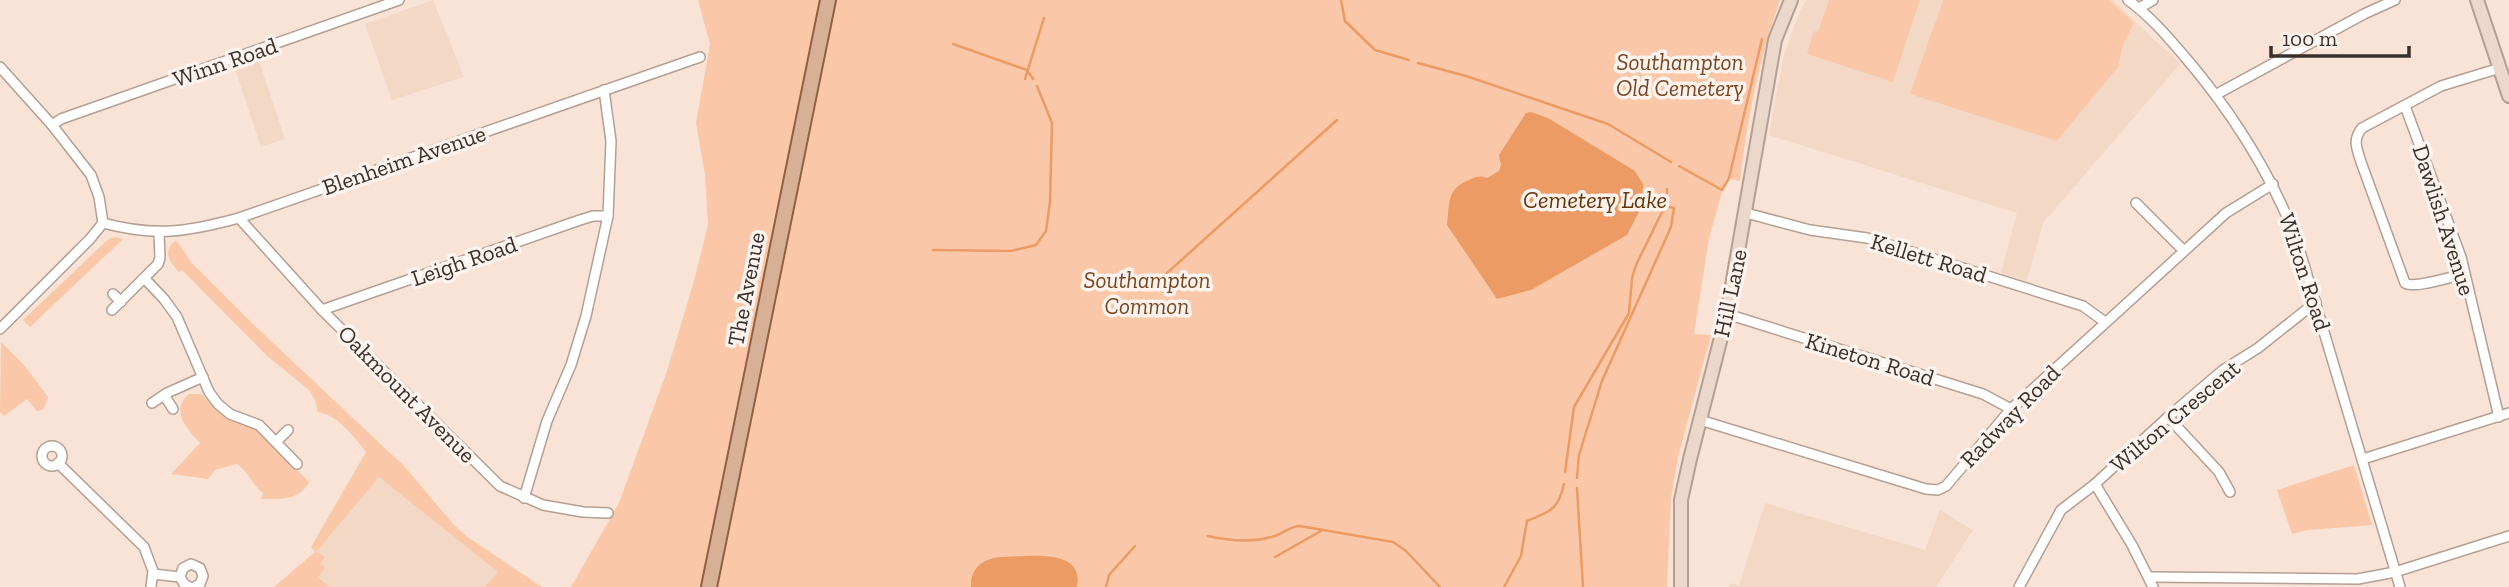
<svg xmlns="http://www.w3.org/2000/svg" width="2509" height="587" viewBox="0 0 2509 587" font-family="'Zilla Slab',serif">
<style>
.built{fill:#f4d8c6}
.green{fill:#fac8a8}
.water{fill:#eb9b63}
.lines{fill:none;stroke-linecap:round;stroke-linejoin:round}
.stream{stroke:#eb9b63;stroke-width:2.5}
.street-casing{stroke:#b39f93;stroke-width:12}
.secondary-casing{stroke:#b39f93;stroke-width:16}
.primary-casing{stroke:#8f6142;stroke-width:18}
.street{stroke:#fff;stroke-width:9}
.secondary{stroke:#ecd8ca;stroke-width:12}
.primary{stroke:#d8b095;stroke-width:14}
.labels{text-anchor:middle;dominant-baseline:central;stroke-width:7;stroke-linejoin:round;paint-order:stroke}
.street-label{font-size:23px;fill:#38302b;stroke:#fcf3ee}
.park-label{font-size:23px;font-style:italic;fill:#7b461e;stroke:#fcf3ee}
.water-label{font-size:24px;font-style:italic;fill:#673408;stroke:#fcf3ee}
</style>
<rect width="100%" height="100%" fill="#f8e3d6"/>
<g class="built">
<path d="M433,0L464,77L392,100L365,24Z"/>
<path d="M1806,0H2113L2180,64L2043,223L2027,281L2001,273L2017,213L1769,135L1783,58L1797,18Z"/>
<path d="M259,61L285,139L261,147L235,69Z"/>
<path d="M379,476L517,587H274L315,552Z"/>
<path d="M1765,503L1925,550L1940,510L1973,530L1936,587H1729L1731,583L1739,586Z"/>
</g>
<g class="green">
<path d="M698,0H1780C1759,59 1747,119 1740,181L1726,178L1709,238L1694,334L1711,335L1678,457L1671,499L1667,587H571L619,503L667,371L694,281L708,225L705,175L696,123L710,44Z"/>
<path d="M1829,0H1920L1893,82L1807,54L1814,31L1818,32Z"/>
<path d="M1943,0H2109L2134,23L2123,45L2118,67L2057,141L1910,94Z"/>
<path d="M115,237L123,239L30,327L23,320L100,247L110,238Z"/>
<path d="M176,240L192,263L255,326L405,467L452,523L466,536L542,587H485L498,572L379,477L316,552L325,557L320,564L325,568L318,577L329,587H274L315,552L311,547L366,452C354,437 338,415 318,412L315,400L309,390L267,356L182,270L179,272C169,261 162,251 176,240Z"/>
<path d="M1,342L24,365L48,397L43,410L37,411L27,399L4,416L0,412Z"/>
<path d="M189,394H201L222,415L251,426L264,435L309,482C299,501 280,499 261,499L263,493C252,485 248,471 237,464L215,470L208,479L171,474L200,443C186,428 170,410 189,394Z"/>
<path d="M2354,465L2372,525L2308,530L2292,534L2277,490Z"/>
</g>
<g class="water">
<path d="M1531,112L1548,118L1635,171L1643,184L1642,206L1627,235L1531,290L1497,299L1447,225C1450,201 1446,189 1471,179C1478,176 1480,176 1487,178L1499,171L1501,165L1499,155L1526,113Z"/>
<path d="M1000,557C1025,557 1085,546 1077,587H971C970,568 983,559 1000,557Z"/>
</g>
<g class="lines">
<g class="stream">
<path d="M1341,0L1345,21L1375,50L1409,60"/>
<path d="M953,44L1027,70L1033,79"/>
<path d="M1418,63L1466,76L1608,124L1671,162"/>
<path d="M1025,79L1044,18"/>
<path d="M1679,166L1722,190L1729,178L1762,39"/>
<path d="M1667,193V189"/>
<path d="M933,250L1011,251L1036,245L1046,231L1050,202L1052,123L1037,86"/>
<path d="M1167,273L1337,120"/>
<path d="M1565,472L1574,407L1629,313L1632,278L1636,265L1665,206"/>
<path d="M1577,478L1579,455L1602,381L1671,227L1674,208L1665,206V204"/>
<path d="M1577,488L1583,587"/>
<path d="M1208,536C1230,541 1253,543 1275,536C1284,533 1290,526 1300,526L1393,542L1406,551L1440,587"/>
<path d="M1275,557L1321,531"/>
<path d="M1106,587L1109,575L1135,546"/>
<path d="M1504,587L1521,556L1527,521C1550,511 1558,511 1564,484"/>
</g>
<g class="street-casing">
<g id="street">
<path d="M2128,0C2150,16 2167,36 2185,57C2232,112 2269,170 2296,238L2400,587"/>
<path d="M2139,8L2153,0"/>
<path d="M0,67L52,125L91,175L99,197L103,223L90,239L0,329"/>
<path d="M2217,94L2364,14L2395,0"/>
<path d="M2405,106L2461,257L2499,417"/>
<path d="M52,125L61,119L399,0"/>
<path d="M2136,203L2184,251"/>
<path d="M1746,213L1810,230L1867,238L2083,306L2105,322"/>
<path d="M239,218L322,310L500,486L543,505L583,512L608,513"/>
<path d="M103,223C156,237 187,232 239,218L700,57"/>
<path d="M2464,274C2450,277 2414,289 2405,283L2361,162C2357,149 2352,140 2362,128L2441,86L2500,68"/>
<path d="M145,279L164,299L177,317L209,392L218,404L230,414L259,425L297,464"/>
<path d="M113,294L121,302"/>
<path d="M112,310L158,264L160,258L159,233"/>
<path d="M322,310L580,220L593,216H608"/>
<path d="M1727,314L1983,394L2011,409"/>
<path d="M164,395L173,409"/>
<path d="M152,403L167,393L203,377"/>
<path d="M2168,417L2219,472L2230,492"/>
<path d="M1700,420L1926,489L1938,490L1946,486L2011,409L2226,213L2273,184"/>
<path d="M276,442L288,430"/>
<circle cx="52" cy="456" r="10"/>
<path d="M2363,459L2509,413"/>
<path d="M58,463L144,547L153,571L151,587"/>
<path d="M2095,484L2132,545L2153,587"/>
<path d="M524,498L547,421L571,365L586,316L608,216L611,141L604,90"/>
<path d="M153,574L180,577"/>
<path d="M2150,577L2358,579L2395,572L2509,536"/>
<path d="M190,587L184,584L180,577L183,568L191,564L200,568L203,576L200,584L194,587"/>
<path d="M2019,587L2061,510L2095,484L2168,417L2223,370L2258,348L2316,302"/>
</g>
</g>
<g class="secondary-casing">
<g id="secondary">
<path d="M2477,0L2509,96"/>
<path d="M1681,587V500L1690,459L1727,314L1775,40L1791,0"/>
</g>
</g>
<g class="primary-casing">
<path id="primary" d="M709,587L828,0"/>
</g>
<use href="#street" class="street"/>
<use href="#secondary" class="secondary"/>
<use href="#primary" class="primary"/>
</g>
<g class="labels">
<g class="street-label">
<text transform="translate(225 62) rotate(-19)">Winn Road</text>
<text transform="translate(404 160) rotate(-19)">Blenheim Avenue</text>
<text transform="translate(2444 220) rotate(72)">Dawlish Avenue</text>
<text transform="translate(1929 258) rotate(17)">Kellett Road</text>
<text transform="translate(464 261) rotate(-19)">Leigh Road</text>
<text transform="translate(2305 272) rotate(72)">Wilton Road</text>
<text transform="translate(746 289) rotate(-79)">The Avenue</text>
<text transform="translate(1730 293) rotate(-78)">Hill Lane</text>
<text transform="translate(1870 359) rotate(17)">Kineton Road</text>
<text transform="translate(407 394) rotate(45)">Oakmount Avenue</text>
<text transform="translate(2010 416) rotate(-46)">Radway Road</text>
<text transform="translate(2175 416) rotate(-40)">Wilton Crescent</text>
</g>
<g class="park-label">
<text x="1680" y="62">Southampton<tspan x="1680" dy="26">Old Cemetery</tspan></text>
<text x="1147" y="280">Southampton<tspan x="1147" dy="26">Common</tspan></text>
</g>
<g class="water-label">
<text x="1595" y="199">Cemetery Lake</text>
</g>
</g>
<path d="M2271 46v10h138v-10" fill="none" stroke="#38302b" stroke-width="3.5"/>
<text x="2282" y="46" font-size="21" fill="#38302b" stroke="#fcf3ee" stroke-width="5" paint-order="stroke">100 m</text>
</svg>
